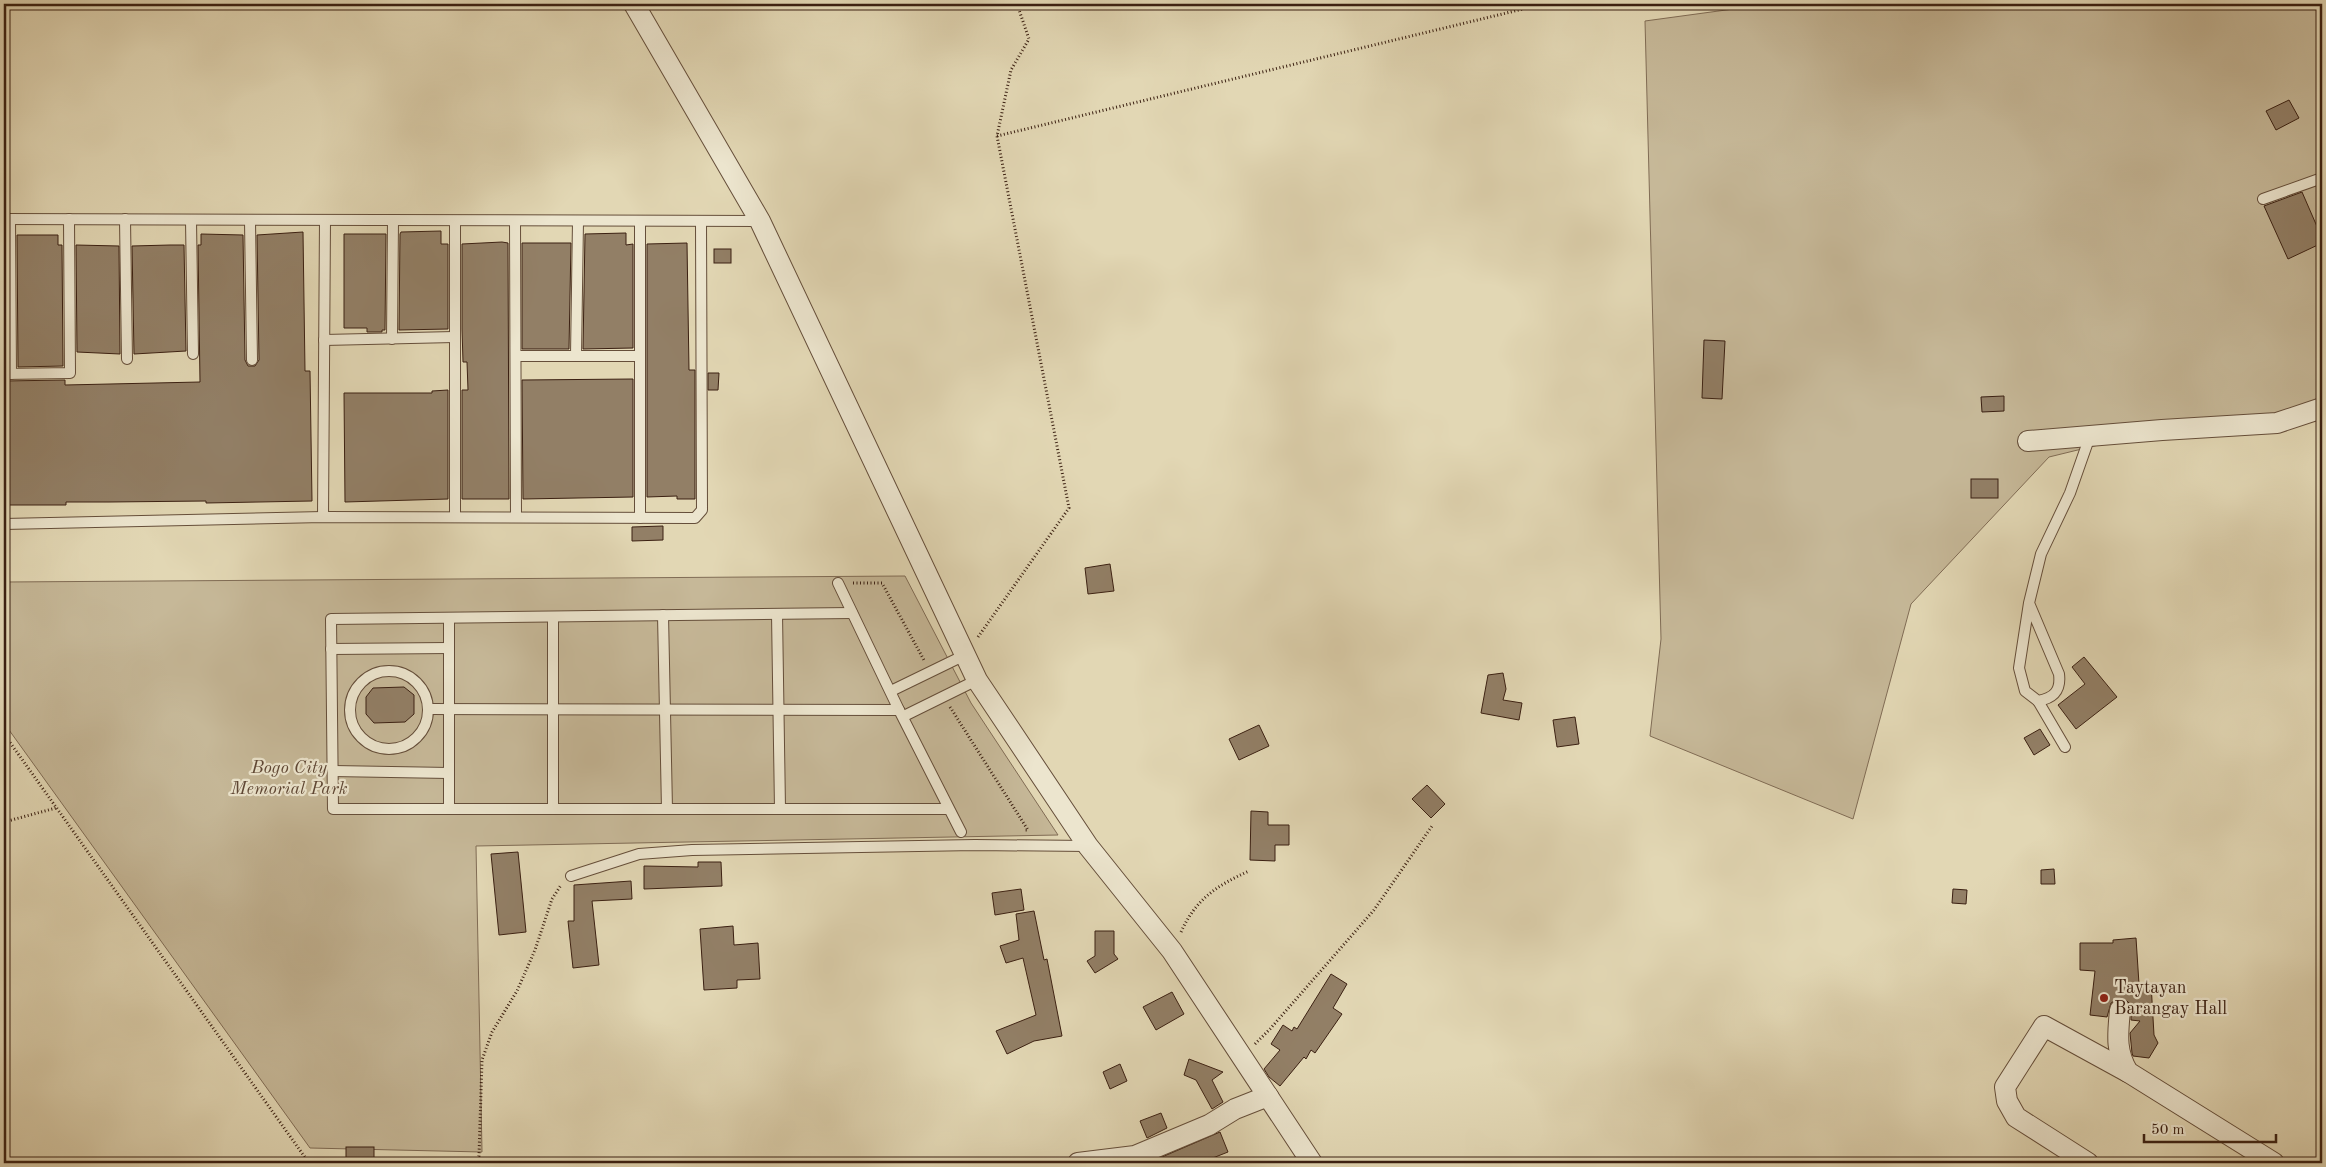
<svg xmlns="http://www.w3.org/2000/svg" width="2326" height="1167" viewBox="0 0 2326 1167" font-family="'Old Standard TT',serif">
<style>
.green{fill:#c6b898;stroke:#806c55}
.building{fill:#927f66;stroke:#3b2012}
.lines{fill:none;stroke-linecap:round;stroke-linejoin:round}
.service-casing{stroke:#654e3a;stroke-width:12}
.minor-casing{stroke:#654e3a;stroke-width:22}
.path{stroke:#3b2012;stroke-width:3;stroke-dasharray:1 2.5;stroke-linecap:butt}
.service{stroke:#ece5ce;stroke-width:10}
.minor{stroke:#ece5ce;stroke-width:20}
.poi-dot{fill:#8f2418;stroke:#ece5ce;stroke-width:2}
.labels{text-anchor:middle;dominant-baseline:central;stroke-width:4.5;stroke-linejoin:round;paint-order:stroke}
.park-label{font-size:18px;font-style:italic;fill:#5e4634;stroke:#ece5ce}
.poi-label{font-size:18px;fill:#3b2012;stroke:#ece5ce;text-anchor:start}
</style>
<rect width="100%" height="100%" fill="#e2d7b4"/>
<filter id="stains"><feTurbulence type="fractalNoise" baseFrequency=".004" numOctaves="4"/><feColorMatrix values="0 0 0 0 .2 0 0 0 0 .09 0 0 0 0 .02 0 0 0 .5 -.17"/></filter>
<radialGradient id="worn" r=".72"><stop offset=".6" stop-color="#630" stop-opacity="0"/><stop offset="1" stop-color="#630" stop-opacity=".3"/></radialGradient>
<g class="green">
<path d="M1770,4H2322V407L2172,427L2049,457L1911,604L1853,819L1650,736L1661,639L1645,21Z"/>
<path d="M905,576L971,703L1058,835L476,846L482,1152L310,1148L4,723V582Z"/>
</g>
<g class="building">
<path d="M2289,100L2299,118L2276,130L2266,111Z"/>
<path d="M2302,192L2322,238V243L2288,259L2264,206Z"/>
<path d="M441,231V244H448V329L399,330L400,234L401,232Z"/>
<path d="M303,232L305,371H310L312,501L206,503V501L109,502H66V505H4V381L65,380V385L200,382L198,245H201V234L243,235L245,360L248,366H255L259,360L257,235Z"/>
<path d="M626,233V245L633,244V348L583,349L585,234Z"/>
<path d="M344,234H386L385,330H382V332H367V328H344Z"/>
<path d="M17,235H58V245H62L63,366L18,367Z"/>
<path d="M502,242L508,243L509,499H462V390H468L467,362H463L462,329V244Z"/>
<path d="M522,243H571L569,349H522Z"/>
<path d="M687,243L689,370H695V499H677V496L647,497V244Z"/>
<path d="M76,245L119,246L120,354L77,352Z"/>
<path d="M170,245H184L186,351L134,354L132,246Z"/>
<rect x="714" y="249" width="17" height="14"/>
<path d="M1704,340L1725,341L1722,399L1702,398Z"/>
<path d="M708,373H719L718,390H708Z"/>
<path d="M633,379V497L523,499L522,380Z"/>
<path d="M448,390V499L345,502L344,393H432V391Z"/>
<path d="M2004,396V411L1982,412L1981,397Z"/>
<rect x="1971" y="479" width="27" height="19"/>
<path d="M663,526V540L632,541V527Z"/>
<path d="M1110,564L1114,591L1088,594L1085,568Z"/>
<path d="M2084,657L2117,697L2076,729L2058,705L2085,684L2072,667Z"/>
<path d="M1503,673L1506,689L1503,700L1522,703L1519,720L1481,713L1488,675Z"/>
<path d="M404,687L414,695V714L405,722L374,723L366,714V697L373,688Z"/>
<path d="M1575,717L1579,744L1557,747L1553,720Z"/>
<path d="M1259,725L1269,746L1239,760L1229,739Z"/>
<path d="M2040,729L2050,745L2034,755L2024,738Z"/>
<path d="M1427,785L1445,804L1431,818L1412,799Z"/>
<path d="M1251,811L1268,812V825H1289V845H1275V861L1250,860Z"/>
<path d="M518,852L526,932L499,935L491,854Z"/>
<path d="M698,862H721L722,886L644,889V866L698,867Z"/>
<path d="M2054,869L2055,884H2041V870Z"/>
<path d="M631,881L632,899L592,901L599,965L573,968L568,921H574V885Z"/>
<path d="M1021,889L1024,910L995,915L992,893Z"/>
<path d="M1953,889L1967,890L1966,904L1952,903Z"/>
<path d="M1034,911L1044,960L1047,959L1062,1036L1034,1041L1007,1054L996,1031L1036,1015L1023,958L1006,963L1000,946L1019,940L1016,914Z"/>
<path d="M733,926L734,945L758,943L760,979L737,980V988L704,990L700,929Z"/>
<path d="M1095,931H1114V954L1118,959L1095,973L1087,961L1095,956Z"/>
<path d="M2136,938L2139,984L2151,983L2154,1035L2158,1043L2149,1058L2133,1056L2132,1053L2130,1033L2140,1021L2131,1020V1005L2127,1001L2121,998L2111,1003L2107,1017L2090,1015L2095,971L2080,970V943H2113V940Z"/>
<path d="M1331,974L1347,984L1333,1008L1342,1014L1315,1053L1311,1050L1306,1059L1304,1057L1280,1086L1269,1077L1264,1069L1280,1050L1271,1044L1283,1025L1292,1031L1294,1027L1297,1029Z"/>
<path d="M1172,992L1184,1014L1156,1030L1143,1007Z"/>
<path d="M1189,1059L1223,1072L1212,1080L1223,1102L1212,1109L1196,1080L1184,1075Z"/>
<path d="M1120,1064L1127,1081L1110,1089L1103,1072Z"/>
<path d="M1161,1113L1167,1128L1147,1138L1140,1121Z"/>
<path d="M1220,1132L1228,1152L1200,1163H1148Z"/>
<rect x="346" y="1147" width="28" height="16"/>
</g>
<g class="lines">
<g class="service-casing">
<g id="service">
<path d="M2263,199L2322,178"/>
<path d="M4,219L760,221"/>
<path d="M10,219L11,374"/>
<path d="M125,219L127,359"/>
<path d="M191,220L193,354"/>
<path d="M250,221L252,360"/>
<path d="M455,221V517"/>
<path d="M515,221L516,517"/>
<path d="M640,221V518"/>
<path d="M392,339L393,220"/>
<path d="M324,340L454,337"/>
<path d="M517,356H639"/>
<path d="M576,356L578,221"/>
<path d="M4,374L70,373L69,219"/>
<path d="M323,517L325,220"/>
<path d="M4,524L323,517L695,518L702,510L701,221"/>
<path d="M838,583L899,710L961,832"/>
<path d="M2029,603L2059,674C2061,690 2055,698 2038,701L2025,691L2019,668L2029,603L2041,554L2070,493L2090,436"/>
<path d="M852,613L331,619L333,809H948"/>
<path d="M777,614L780,809"/>
<path d="M663,615L667,809"/>
<path d="M449,618V809"/>
<path d="M331,649L449,648"/>
<circle cx="389" cy="710" r="39"/>
<path d="M891,691L965,655"/>
<path d="M2038,701L2065,747"/>
<path d="M428,709L899,710"/>
<path d="M904,716L977,680"/>
<path d="M333,771L449,773"/>
<path d="M553,809V617"/>
<path d="M571,876L639,854L692,850L975,845L1088,846"/>
</g>
</g>
<g class="minor-casing">
<g id="minor">
<path d="M634,4L760,221L977,680L1088,846L1172,951L1312,1163"/>
<path d="M2028,441L2162,430L2277,423L2322,408"/>
<path d="M2120,1010C2118,1033 2115,1051 2128,1072L2274,1163"/>
<path d="M1078,1163L1135,1156L1209,1125L1235,1109L1268,1096"/>
<path d="M2088,1163L2016,1117L2007,1101L2005,1087L2044,1026L2128,1072"/>
</g>
</g>
<g class="path">
<path d="M997,136L1523,9L1530,4"/>
<path d="M853,583H882L925,662"/>
<path d="M978,637L1069,508L997,136L1011,70L1029,39L1017,4"/>
<path d="M950,707L1028,830H1025"/>
<path d="M4,734L309,1163"/>
<path d="M4,822L56,808"/>
<path d="M1181,932C1196,899 1216,886 1249,871"/>
<path d="M1255,1044L1270,1029L1374,910L1432,826"/>
<path d="M476,1163L479,1156L482,1060L492,1032L517,991L535,950L552,899L561,885"/>
</g>
<use href="#service" class="service"/>
<use href="#minor" class="minor"/>
</g>
<circle class="poi-dot" cx="2104" cy="998" r="5"/>
<g class="labels">
<g class="park-label">
<text x="289" y="768">Bogo City<tspan x="289" dy="21">Memorial Park</tspan></text>
</g>
<g class="poi-label">
<text x="2114" y="988">Taytayan<tspan x="2114" dy="21">Barangay Hall</tspan></text>
</g>
</g>
<rect width="2326" height="1167" fill="none" stroke="#e2d7b4" stroke-width="20"/>
<rect x="5" y="5" width="2316" height="1157" fill="none" stroke="#3b2012" stroke-width="2.5"/>
<rect x="10" y="10" width="2306" height="1147" fill="none" stroke="#3b2012"/>
<path d="M2144 1134v8h132v-8" fill="none" stroke="#3b2012" stroke-width="2.5"/>
<text x="2151" y="1134" font-size="15" fill="#3b2012" stroke="#ece5ce" stroke-width="4" paint-order="stroke">50 m</text>
<rect width="100%" height="100%" filter="url(#stains)"/>
<rect width="100%" height="100%" fill="url(#worn)"/>
</svg>
